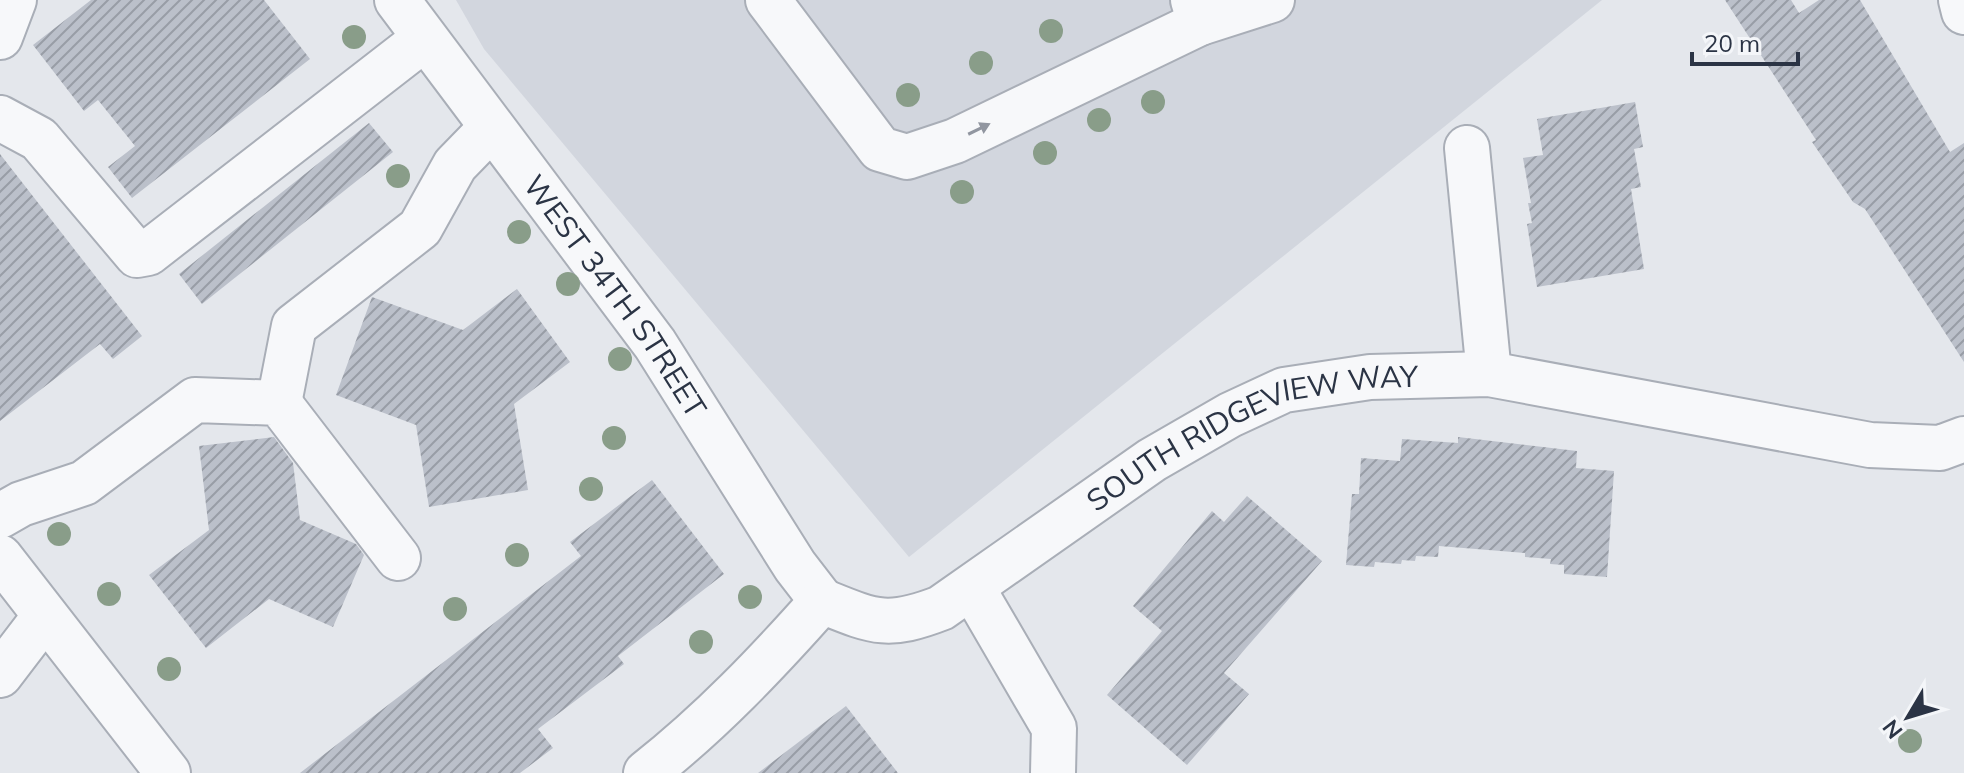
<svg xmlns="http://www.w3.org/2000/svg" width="1964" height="773" viewBox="0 0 1964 773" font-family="Mulish,sans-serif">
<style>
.built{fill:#d2d6de}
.building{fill:url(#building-hatch)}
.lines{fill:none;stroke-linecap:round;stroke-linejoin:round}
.minor-casing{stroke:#a9aeb7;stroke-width:48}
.minor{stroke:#f7f8fa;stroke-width:44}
.tree{fill:#899d89}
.oneway{fill:#9196a0}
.labels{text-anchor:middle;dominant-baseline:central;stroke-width:6;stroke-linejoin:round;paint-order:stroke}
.street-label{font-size:30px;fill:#2b3445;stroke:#f4f6f9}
</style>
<defs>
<pattern id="building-hatch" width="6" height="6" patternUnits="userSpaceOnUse" patternTransform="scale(2)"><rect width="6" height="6" fill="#bbc0ca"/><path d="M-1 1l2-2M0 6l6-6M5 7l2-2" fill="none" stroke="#989da6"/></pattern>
</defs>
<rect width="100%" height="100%" fill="#e4e7ec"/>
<path class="built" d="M456,0H1602L909,557L484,49Z"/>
<g class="building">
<path d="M91,0H264L310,59L132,198L108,167L135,146L98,100L84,111L33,45Z"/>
<path d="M1725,0H1791L1799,13L1819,0H1860L1950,152L1964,143V362L1865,209L1853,202L1812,142L1816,140Z"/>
<path d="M1635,102L1643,147L1634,149L1641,187L1631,189L1644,269L1537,287L1527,224L1532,223L1528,203H1531L1523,158L1543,155L1537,119Z"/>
<path d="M369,123L393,152L202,304L179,274Z"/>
<path d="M0,154L142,336L113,359L100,344L0,421Z"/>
<path d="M517,289L570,362L514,404L528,490L429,507L416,425L336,395L372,297L463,330Z"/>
<path d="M274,437L293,463L300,520L356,544L364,555L333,627L269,599L206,648L149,575L209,530L199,446Z"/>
<path d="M1458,437L1577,451L1576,468L1614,471L1607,577L1564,574V565L1550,564L1551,559L1525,557V553L1439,546L1438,557L1416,556L1415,561L1402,560L1401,564L1375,562L1374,567L1346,565L1352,494H1359L1361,458L1400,461L1402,439L1458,443Z"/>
<path d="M652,480L724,574L618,656L624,664L538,729L553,748L520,773H300L581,556L570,542Z"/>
<path d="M1247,496L1322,561L1224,673L1249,694L1187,765L1107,695L1162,631L1133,606L1212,511L1224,522Z"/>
<path d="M846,706L898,773H758Z"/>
</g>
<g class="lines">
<g class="minor-casing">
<g id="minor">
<path id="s1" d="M397,0L655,344L795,566L822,601"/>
<path d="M768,0L880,149L907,157L955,141L1200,23"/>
<path d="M1193,0L1200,23L1272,0"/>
<path d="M1961,0L1964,12"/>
<path d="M0,37L14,0"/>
<path d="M0,118L39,139L137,255L148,253L424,39"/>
<path d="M1467,148L1489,374"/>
<path d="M279,403L294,326L420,228L455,165L490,129"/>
<path d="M0,516L21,504L84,483L195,400L279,403L398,558"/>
<path d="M0,557L168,773"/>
<path d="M973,589L1054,728L1053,773"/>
<path id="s2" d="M822,601C874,622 887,629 941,608L1152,460L1230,415L1284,390L1370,377L1489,374L1870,445L1940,448L1964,439"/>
<path d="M0,675L45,616"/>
<path d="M646,773C711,722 767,663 822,601"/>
</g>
</g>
<use href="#minor" class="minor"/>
</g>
<g class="tree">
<circle cx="1051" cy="31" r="12"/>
<circle cx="354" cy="37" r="12"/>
<circle cx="981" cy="63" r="12"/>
<circle cx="908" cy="95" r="12"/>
<circle cx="1153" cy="102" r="12"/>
<circle cx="1099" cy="120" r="12"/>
<circle cx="1045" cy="153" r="12"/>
<circle cx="398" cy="176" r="12"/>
<circle cx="962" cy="192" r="12"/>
<circle cx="519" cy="232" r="12"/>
<circle cx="568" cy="284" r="12"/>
<circle cx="620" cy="359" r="12"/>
<circle cx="614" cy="438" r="12"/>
<circle cx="591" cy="489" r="12"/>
<circle cx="59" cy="534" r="12"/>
<circle cx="517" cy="555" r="12"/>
<circle cx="109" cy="594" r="12"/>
<circle cx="750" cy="597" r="12"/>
<circle cx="455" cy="609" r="12"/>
<circle cx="701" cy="642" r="12"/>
<circle cx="169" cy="669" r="12"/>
<circle cx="1910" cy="741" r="12"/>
</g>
<defs><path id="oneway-solid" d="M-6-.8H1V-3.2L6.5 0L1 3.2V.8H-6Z" transform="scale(2)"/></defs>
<use class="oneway" href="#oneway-solid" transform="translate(979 129) rotate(-26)"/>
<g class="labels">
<g class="street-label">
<text stroke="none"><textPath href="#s1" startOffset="368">WEST 34TH STREET</textPath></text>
<text stroke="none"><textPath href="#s2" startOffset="486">SOUTH RIDGEVIEW WAY</textPath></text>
</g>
</g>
<g transform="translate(1908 717) rotate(232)" stroke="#f4f6f9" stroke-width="6" paint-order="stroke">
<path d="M0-6L14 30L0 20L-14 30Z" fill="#2b3445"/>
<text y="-12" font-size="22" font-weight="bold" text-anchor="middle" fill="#2b3445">N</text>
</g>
<path d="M1692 52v12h106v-12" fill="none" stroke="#2b3445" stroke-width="4"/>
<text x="1704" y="52" font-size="24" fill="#2b3445" stroke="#f4f6f9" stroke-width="6" paint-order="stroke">20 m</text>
</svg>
